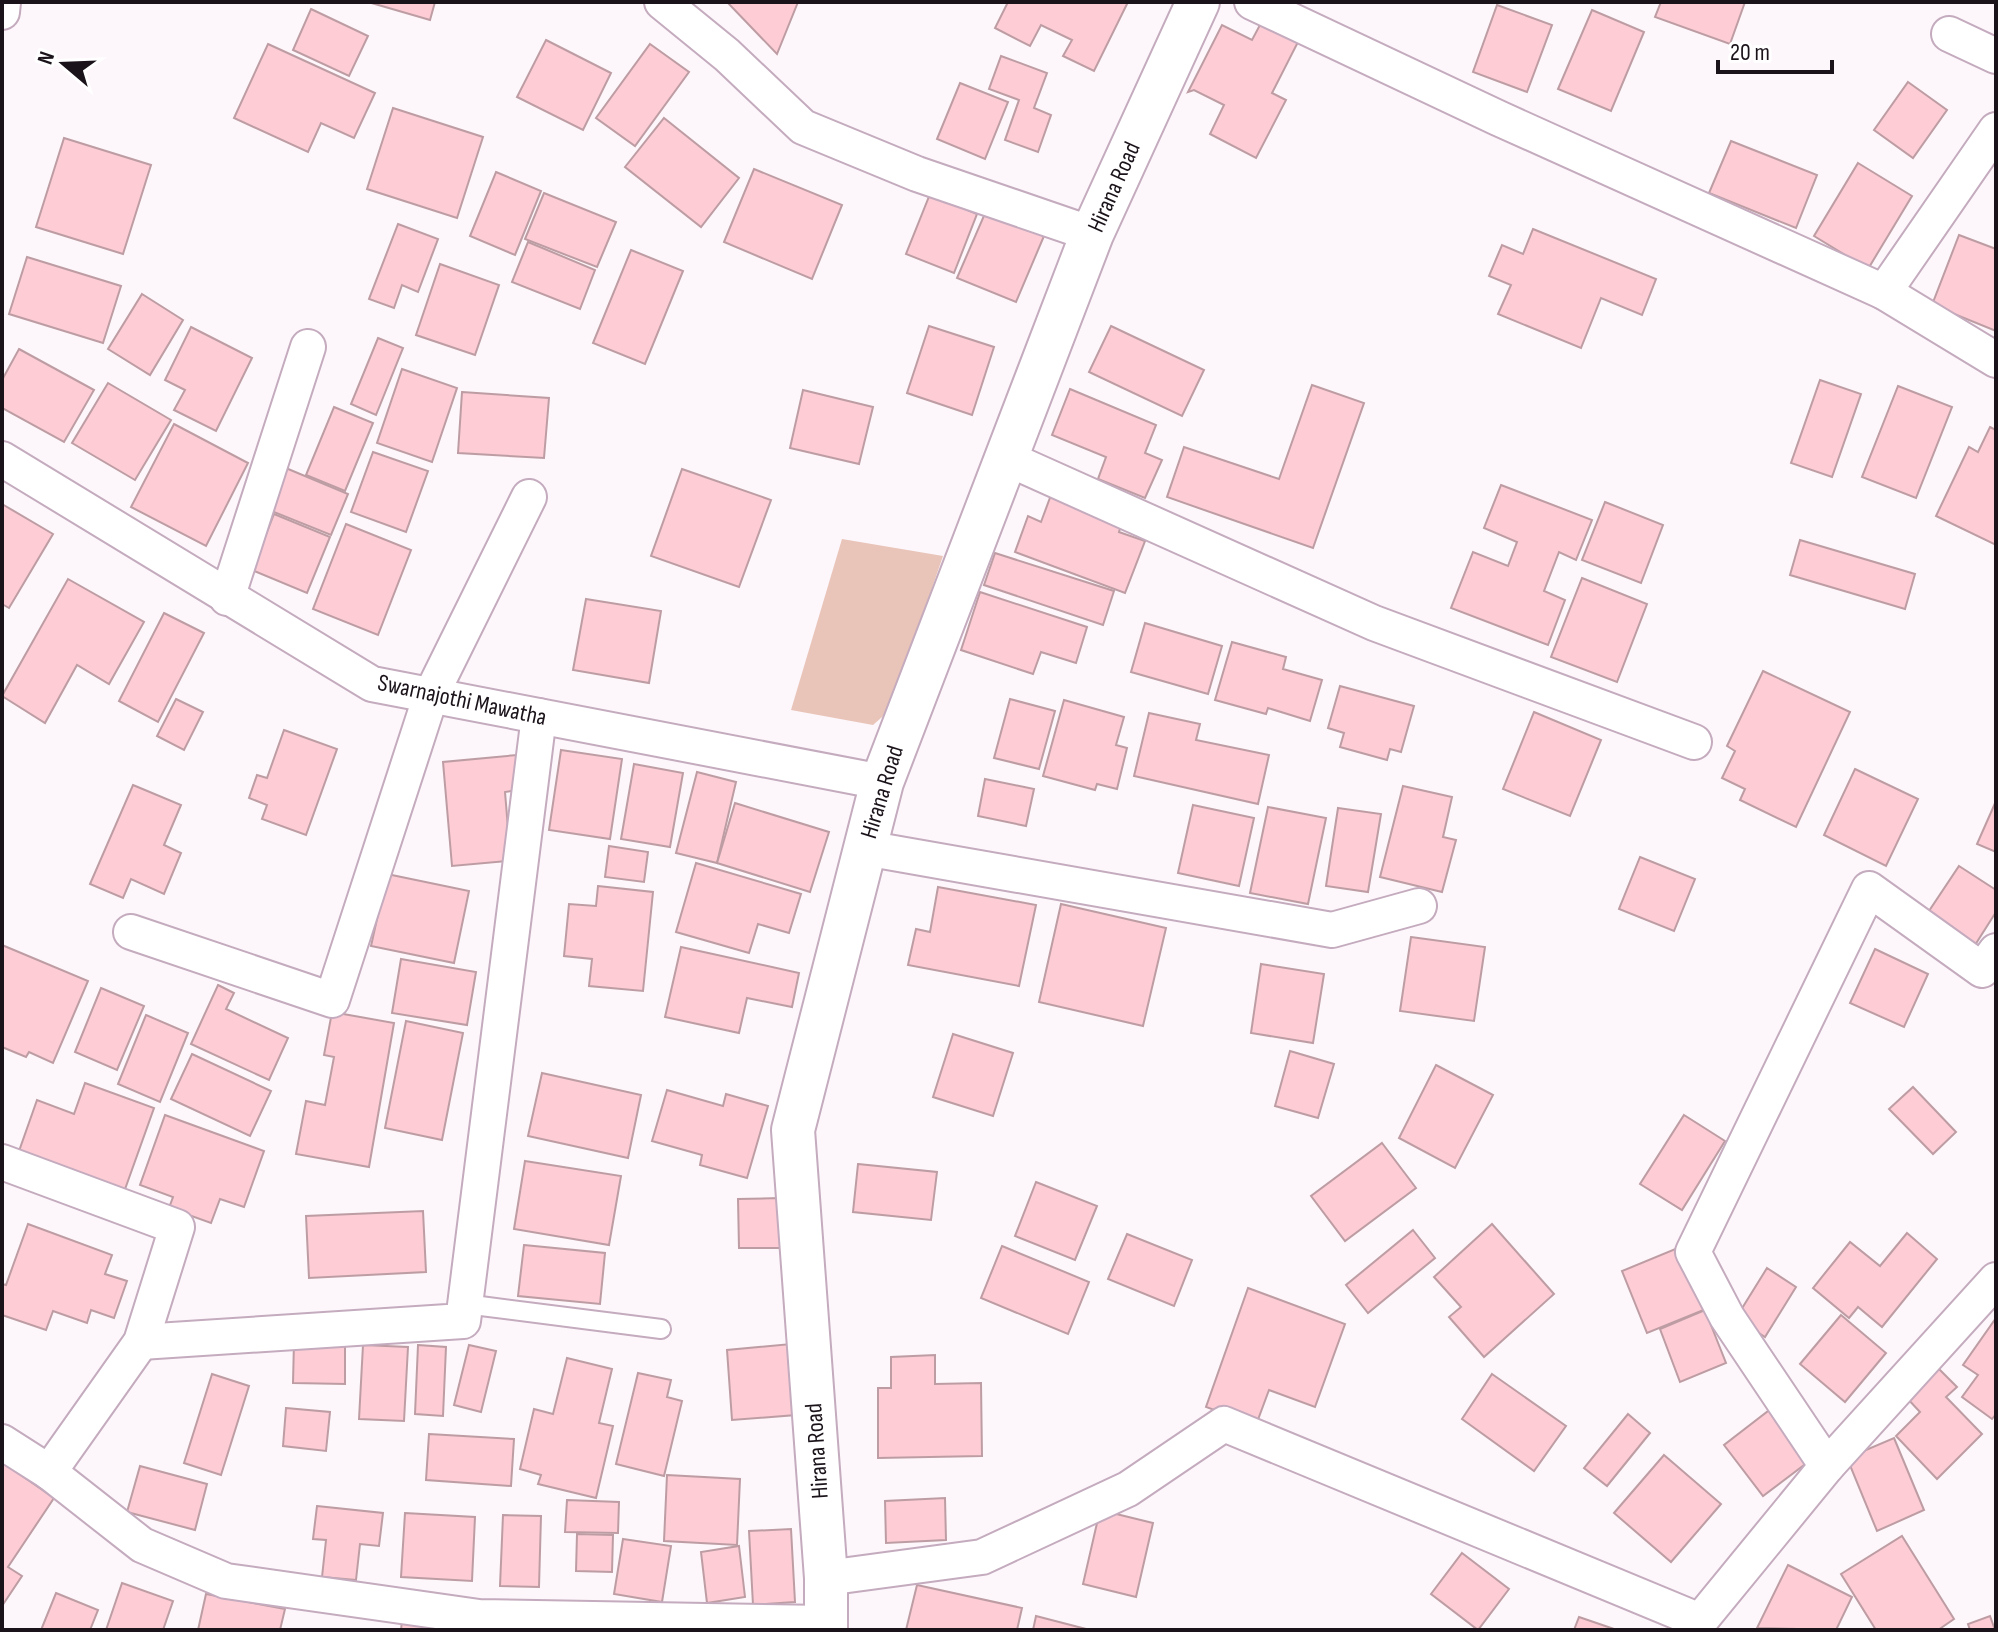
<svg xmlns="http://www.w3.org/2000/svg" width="1998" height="1632" viewBox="0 0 1998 1632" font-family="'Sofia Sans Condensed',sans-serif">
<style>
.green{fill:#e9c4b9}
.building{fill:#fdccd5;stroke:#bd9da3;stroke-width:2}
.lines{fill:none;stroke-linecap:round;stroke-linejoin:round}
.service-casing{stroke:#c4abbe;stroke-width:22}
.minor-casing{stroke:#c4abbe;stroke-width:38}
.tertiary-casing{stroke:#c4abbe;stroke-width:46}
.service{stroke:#fff;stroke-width:18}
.minor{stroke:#fff;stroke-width:34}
.tertiary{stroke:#fff;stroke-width:42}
.labels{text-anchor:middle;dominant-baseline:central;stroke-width:6;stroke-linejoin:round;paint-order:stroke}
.street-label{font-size:24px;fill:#1b131a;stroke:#fff}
</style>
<rect width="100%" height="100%" fill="#fdf7fb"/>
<path class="green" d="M842,539L943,556L890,710L873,725L791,710Z"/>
<g class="building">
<path d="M368,2H435L430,20Z"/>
<path d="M727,2H798L777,54Z"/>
<path d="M1008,2H1128L1094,71L1063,56L1072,40L1041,25L1030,46L995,28Z"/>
<path d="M1661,2H1745L1730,44L1655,17Z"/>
<path d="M1497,5L1552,25L1527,92L1473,72Z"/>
<path d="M311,9L368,36L349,76L293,50Z"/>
<path d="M1592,10L1644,32L1611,111L1558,89Z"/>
<path d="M1261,23L1298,42L1272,93L1286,100L1256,158L1210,134L1224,105L1194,90L1188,92L1222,25L1252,40Z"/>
<path d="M546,40L611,73L583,130L517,97Z"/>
<path d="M268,44L375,93L354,138L321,123L308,152L234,118Z"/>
<path d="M650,44L689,72L635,146L596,118Z"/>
<path d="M1001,56L1047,73L1034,108L1051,115L1038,152L1005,140L1019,100L989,89Z"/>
<path d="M1908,82L1947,110L1913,158L1874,130Z"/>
<path d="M960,83L1008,102L985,159L937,139Z"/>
<path d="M393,108L483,137L457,218L367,189Z"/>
<path d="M664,118L739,178L701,227L625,167Z"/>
<path d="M64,138L151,165L123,254L36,227Z"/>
<path d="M1731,141L1817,175L1796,228L1709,193Z"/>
<path d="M1858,163L1912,196L1868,269L1814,236Z"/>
<path d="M754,169L842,205L812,279L724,242Z"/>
<path d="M496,172L541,191L515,255L470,236Z"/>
<path d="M544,193L616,222L597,267L525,239Z"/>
<path d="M930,194L977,214L954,273L906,254Z"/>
<path d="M986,211L1044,236L1016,302L957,278Z"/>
<path d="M398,224L438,239L418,292L402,285L394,308L369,299Z"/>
<path d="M1533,229L1656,279L1642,315L1601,298L1581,348L1498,314L1511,285L1489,276L1502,245L1523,254Z"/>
<path d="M1959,235L1996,249V331L1932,305Z"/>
<path d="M528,242L595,270L580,309L512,282Z"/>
<path d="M631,250L683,271L645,364L593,343Z"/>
<path d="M27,257L121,286L103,343L9,314Z"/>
<path d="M440,264L499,285L475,355L416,335Z"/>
<path d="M142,294L183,320L150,375L108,349Z"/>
<path d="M929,326L994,347L972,415L907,393Z"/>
<path d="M1111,326L1204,370L1182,416L1089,372Z"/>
<path d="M191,327L252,358L216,431L174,410L185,390L165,380Z"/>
<path d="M378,338L403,348L376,415L351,404Z"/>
<path d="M19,349L94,390L64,442L2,408V380Z"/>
<path d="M402,369L457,388L432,462L377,443Z"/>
<path d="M1820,380L1861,394L1832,477L1791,463Z"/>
<path d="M108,383L171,420L135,480L72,443Z"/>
<path d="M1312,385L1364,403L1313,548L1167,497L1184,447L1279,479Z"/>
<path d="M1898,386L1952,407L1916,498L1862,477Z"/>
<path d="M1070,389L1156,425L1145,453L1162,460L1145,498L1098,479L1106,457L1052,435Z"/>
<path d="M803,390L873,407L859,464L790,448Z"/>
<path d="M462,392L549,398L544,458L458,453Z"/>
<path d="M334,407L373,423L345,491L306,475Z"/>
<path d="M174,424L248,463L206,546L131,507Z"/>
<path d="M1990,427L1996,430V545L1936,516L1969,447L1978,452Z"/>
<path d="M373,452L428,471L406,532L351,512Z"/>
<path d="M281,466L348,494L331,535L264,508Z"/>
<path d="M682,469L771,500L739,587L651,556Z"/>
<path d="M1501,485L1592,520L1576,560L1559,552L1544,591L1565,600L1548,645L1451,608L1473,552L1508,566L1517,542L1484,528Z"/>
<path d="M1051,495L1122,522L1119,532L1145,541L1125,593L1015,552L1028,516L1041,522Z"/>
<path d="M1605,502L1663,525L1641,583L1582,560Z"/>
<path d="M2,504L53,534L9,608L2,604Z"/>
<path d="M274,514L330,537L307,593L252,570Z"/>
<path d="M346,524L411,550L378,635L313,609Z"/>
<path d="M1800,540L1915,574L1905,609L1790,575Z"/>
<path d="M995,553L1114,591L1103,625L984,585Z"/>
<path d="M1582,578L1647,604L1617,682L1551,657Z"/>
<path d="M68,579L144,622L109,684L77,665L45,723L2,696Z"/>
<path d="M980,592L1087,627L1076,663L1041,652L1033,674L961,650Z"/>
<path d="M586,599L661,611L649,683L573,670Z"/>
<path d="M164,613L204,633L158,722L119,701Z"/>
<path d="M1145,623L1222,646L1208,694L1131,672Z"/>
<path d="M1232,642L1286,657L1283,669L1322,680L1310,721L1268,708L1266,714L1215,700Z"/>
<path d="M1763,671L1850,712L1796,827L1740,800L1745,789L1722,778L1735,751L1727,746Z"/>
<path d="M1340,686L1414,706L1401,752L1390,749L1387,760L1340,747L1344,733L1328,728Z"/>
<path d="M176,699L203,712L184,750L157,736Z"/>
<path d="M1010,699L1055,711L1039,769L994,758Z"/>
<path d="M1064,700L1124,717L1116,745L1127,748L1117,789L1097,784L1095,790L1043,776Z"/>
<path d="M1534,712L1601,740L1570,816L1503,789Z"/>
<path d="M1149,713L1200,724L1196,740L1269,755L1258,804L1134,776Z"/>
<path d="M284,730L337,749L306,835L262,819L267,805L249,798L257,775L267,778Z"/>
<path d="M561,750L622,759L610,839L549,830Z"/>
<path d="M517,755L520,790L505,792L508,828H514L517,860L452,866L443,762Z"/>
<path d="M634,764L683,773L670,847L621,839Z"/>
<path d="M1855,769L1918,799L1886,866L1824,835Z"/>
<path d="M697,772L736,782L717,863L676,853Z"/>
<path d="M985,779L1034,789L1026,826L978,816Z"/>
<path d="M133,785L181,805L164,845L181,853L164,894L131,879L123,898L90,884Z"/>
<path d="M1403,786L1452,797L1443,837L1456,840L1442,892L1380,877Z"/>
<path d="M1996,801V852L1977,844Z"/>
<path d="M735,803L829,832L810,892L717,863Z"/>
<path d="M1193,805L1254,818L1239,886L1178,873Z"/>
<path d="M1268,807L1326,818L1308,904L1250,893Z"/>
<path d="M1338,808L1381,814L1368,892L1326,886Z"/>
<path d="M609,846L648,852L644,882L605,877Z"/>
<path d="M1640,857L1695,879L1674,931L1619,909Z"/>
<path d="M696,863L801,894L789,933L758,924L749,953L676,932Z"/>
<path d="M1959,866L1996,890V912L1975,945L1927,914Z"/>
<path d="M387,874L469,891L454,963L371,946Z"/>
<path d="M598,886L653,892L643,991L589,986L592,959L564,956L569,904L596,906Z"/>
<path d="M938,887L1036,905L1019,986L908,965L916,929L930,932Z"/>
<path d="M1061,904L1166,928L1143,1026L1039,1002Z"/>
<path d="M1411,937L1485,947L1474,1021L1400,1011Z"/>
<path d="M2,945L88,981L53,1063L29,1052L26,1057L2,1047Z"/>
<path d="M681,947L799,973L792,1007L747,998L739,1033L665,1017Z"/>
<path d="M1875,949L1928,974L1904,1027L1850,1003Z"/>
<path d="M401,959L476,972L467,1025L392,1013Z"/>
<path d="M1261,964L1324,974L1313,1043L1251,1033Z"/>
<path d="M218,985L234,993L226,1009L288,1038L269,1080L191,1044Z"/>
<path d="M101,988L144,1006L117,1070L75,1052Z"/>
<path d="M332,1012L394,1023L369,1167L296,1154L306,1101L325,1105L334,1057L324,1055Z"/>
<path d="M146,1015L188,1033L160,1102L118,1084Z"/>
<path d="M406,1021L463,1033L442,1140L385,1128Z"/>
<path d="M953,1034L1013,1053L993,1116L933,1097Z"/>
<path d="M1290,1051L1334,1064L1318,1118L1275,1106Z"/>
<path d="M192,1054L271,1091L250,1136L171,1099Z"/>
<path d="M1436,1065L1493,1095L1455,1168L1399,1138Z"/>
<path d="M542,1073L641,1095L628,1158L528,1136Z"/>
<path d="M85,1083L154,1108L124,1192L18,1154L37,1100L74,1114Z"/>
<path d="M1913,1087L1956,1132L1933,1154L1889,1109Z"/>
<path d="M667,1090L723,1106L726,1094L768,1106L747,1178L700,1165L702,1155L652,1141Z"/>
<path d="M165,1115L264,1151L244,1207L220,1199L211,1223L169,1208L173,1197L140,1185Z"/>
<path d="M1684,1115L1725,1141L1682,1210L1640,1184Z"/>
<path d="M1382,1143L1416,1188L1345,1241L1311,1196Z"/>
<path d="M525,1161L621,1176L609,1245L514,1229Z"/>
<path d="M858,1164L937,1172L931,1220L853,1212Z"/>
<path d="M1036,1182L1097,1206L1075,1260L1015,1236Z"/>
<path d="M780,1198L781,1248H739L738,1199Z"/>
<path d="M423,1211L426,1272L309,1278L306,1216Z"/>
<path d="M28,1224L112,1255L105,1274L127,1281L114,1318L91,1310L87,1323L53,1311L46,1330L2,1315V1284L6,1285Z"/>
<path d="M1492,1224L1554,1294L1484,1357L1449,1317L1461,1307L1434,1277Z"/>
<path d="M1413,1230L1435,1258L1368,1313L1346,1285Z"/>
<path d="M1907,1233L1937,1259L1882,1327L1858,1307L1849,1318L1813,1288L1850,1242L1880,1266Z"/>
<path d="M1127,1234L1192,1260L1174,1306L1108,1279Z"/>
<path d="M524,1245L605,1253L600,1304L518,1296Z"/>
<path d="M1685,1245L1711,1307L1647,1333L1622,1271Z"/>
<path d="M1002,1246L1089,1282L1068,1334L981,1298Z"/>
<path d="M1767,1268L1796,1287L1765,1337L1736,1318Z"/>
<path d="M1248,1288L1345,1324L1315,1407L1269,1390L1256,1425L1206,1407Z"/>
<path d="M1705,1310L1726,1363L1680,1382L1660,1329Z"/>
<path d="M1841,1315L1886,1353L1845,1402L1800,1364Z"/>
<path d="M1996,1318V1414L1992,1419L1962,1397L1978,1375L1963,1365Z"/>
<path d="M294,1341L345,1342V1384L293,1383Z"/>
<path d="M791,1344L796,1415L732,1420L727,1350Z"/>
<path d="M363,1345L408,1347L404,1421L359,1419Z"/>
<path d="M418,1345L446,1347L443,1416L415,1414Z"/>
<path d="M469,1345L496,1351L481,1412L454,1405Z"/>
<path d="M935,1355V1384L981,1383L982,1456L878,1458V1388H891V1357Z"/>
<path d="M567,1358L612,1369L599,1423L613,1426L596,1498L538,1484L541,1475L520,1469L534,1409L553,1414Z"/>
<path d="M1937,1367L1957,1387L1946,1397L1982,1434L1937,1479L1896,1436L1920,1412L1906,1397Z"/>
<path d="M638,1373L671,1380L667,1397L682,1401L664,1476L616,1464Z"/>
<path d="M212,1374L249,1386L221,1475L184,1463Z"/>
<path d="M1492,1374L1566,1426L1534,1471L1462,1419Z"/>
<path d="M286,1408L330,1412L326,1451L283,1446Z"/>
<path d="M1772,1408L1812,1459L1763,1496L1724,1445Z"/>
<path d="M1628,1414L1650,1433L1607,1486L1584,1468Z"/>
<path d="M429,1434L514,1439L511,1486L426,1480Z"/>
<path d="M1894,1438L1924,1510L1877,1531L1847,1458Z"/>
<path d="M1664,1455L1721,1504L1671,1562L1614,1513Z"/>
<path d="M2,1462L54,1498L8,1567L22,1576L2,1606Z"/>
<path d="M140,1466L207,1484L195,1530L127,1512Z"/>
<path d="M667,1475L740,1479L737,1545L664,1541Z"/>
<path d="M945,1498L946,1540L886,1543L885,1501Z"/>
<path d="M567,1500L619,1502L618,1533L565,1532Z"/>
<path d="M317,1506L383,1513L379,1546L360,1544L356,1580L322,1577L326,1540L313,1539Z"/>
<path d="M1100,1510L1153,1523L1136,1597L1083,1584Z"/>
<path d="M405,1513L475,1517L472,1581L401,1577Z"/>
<path d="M503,1515L541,1516L539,1587L500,1586Z"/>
<path d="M791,1529L795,1602L753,1605L749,1531Z"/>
<path d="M577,1534L613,1535L612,1572L576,1571Z"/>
<path d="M1902,1536L1954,1619L1938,1630H1876L1841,1574Z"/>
<path d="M623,1539L671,1546L662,1602L614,1594Z"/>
<path d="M739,1546L745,1597L707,1603L701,1552Z"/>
<path d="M1462,1553L1509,1589L1478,1630L1431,1594Z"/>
<path d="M1788,1565L1852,1597L1836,1630L1757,1628Z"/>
<path d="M122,1583L173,1601L163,1630H106Z"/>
<path d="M917,1585L1022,1608L1017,1630H906Z"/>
<path d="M56,1593L98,1610L90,1630H41Z"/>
<path d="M206,1594L285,1609L280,1630H198Z"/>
<path d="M1036,1616L1090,1630H1033Z"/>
<path d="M1990,1616L1995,1630H1970L1968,1624Z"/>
<path d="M1579,1617L1617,1630H1574Z"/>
<path d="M402,1621L519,1630H401Z"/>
</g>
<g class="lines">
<g class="service-casing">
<path id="service" d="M465,1304L661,1329"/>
</g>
<g class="minor-casing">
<g id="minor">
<path d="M662,2L727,55L803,127L917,174L1092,234"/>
<path d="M1252,2L1498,118L1884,292L1996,360"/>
<path d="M2,12L3,2"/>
<path d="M1949,34L1996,56"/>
<path d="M1884,292L1996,130"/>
<path d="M1006,458L1374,623L1694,742"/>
<path d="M2,459L372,684L882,782"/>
<path d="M227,598L308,347"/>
<path d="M865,848L1332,930L1419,906"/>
<path d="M131,932L332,1000L431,695L529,497"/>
<path d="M2,1162L177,1227L141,1342L49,1472"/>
<path d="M141,1342L463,1321L539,716"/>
<path d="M2,1442L49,1472L142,1545L226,1581L479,1617L826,1623"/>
<path d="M1827,1466L1727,1317L1693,1252L1869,889L1982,970L1996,951"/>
<path d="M826,1578L982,1557L1128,1489L1224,1424L1700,1621L1827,1466L1996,1280"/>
</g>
</g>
<g class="tertiary-casing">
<path id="tertiary" d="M826,1630V1578L793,1130L882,782L1092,234L1198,2"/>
</g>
<use href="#service" class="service"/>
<use href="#minor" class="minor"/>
<use href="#tertiary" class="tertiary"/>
</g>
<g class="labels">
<g class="street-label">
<text transform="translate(1114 187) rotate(-66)">Hirana Road</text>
<text transform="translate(462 700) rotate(12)">Swarnajothi Mawatha</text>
<text transform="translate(882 792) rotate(-73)">Hirana Road</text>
<text transform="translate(817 1451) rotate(-94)">Hirana Road</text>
</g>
</g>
<rect width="1998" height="1632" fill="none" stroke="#1b131a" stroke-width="8"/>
<g transform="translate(64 64) rotate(289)" stroke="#ffffff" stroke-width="6" paint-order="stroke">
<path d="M0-6L14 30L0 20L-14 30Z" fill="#1b131a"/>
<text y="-12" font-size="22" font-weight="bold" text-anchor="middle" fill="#1b131a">N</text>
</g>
<path d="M1718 60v12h114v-12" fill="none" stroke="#1b131a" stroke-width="4"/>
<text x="1730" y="60" font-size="24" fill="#1b131a" stroke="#ffffff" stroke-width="6" paint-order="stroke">20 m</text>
</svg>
